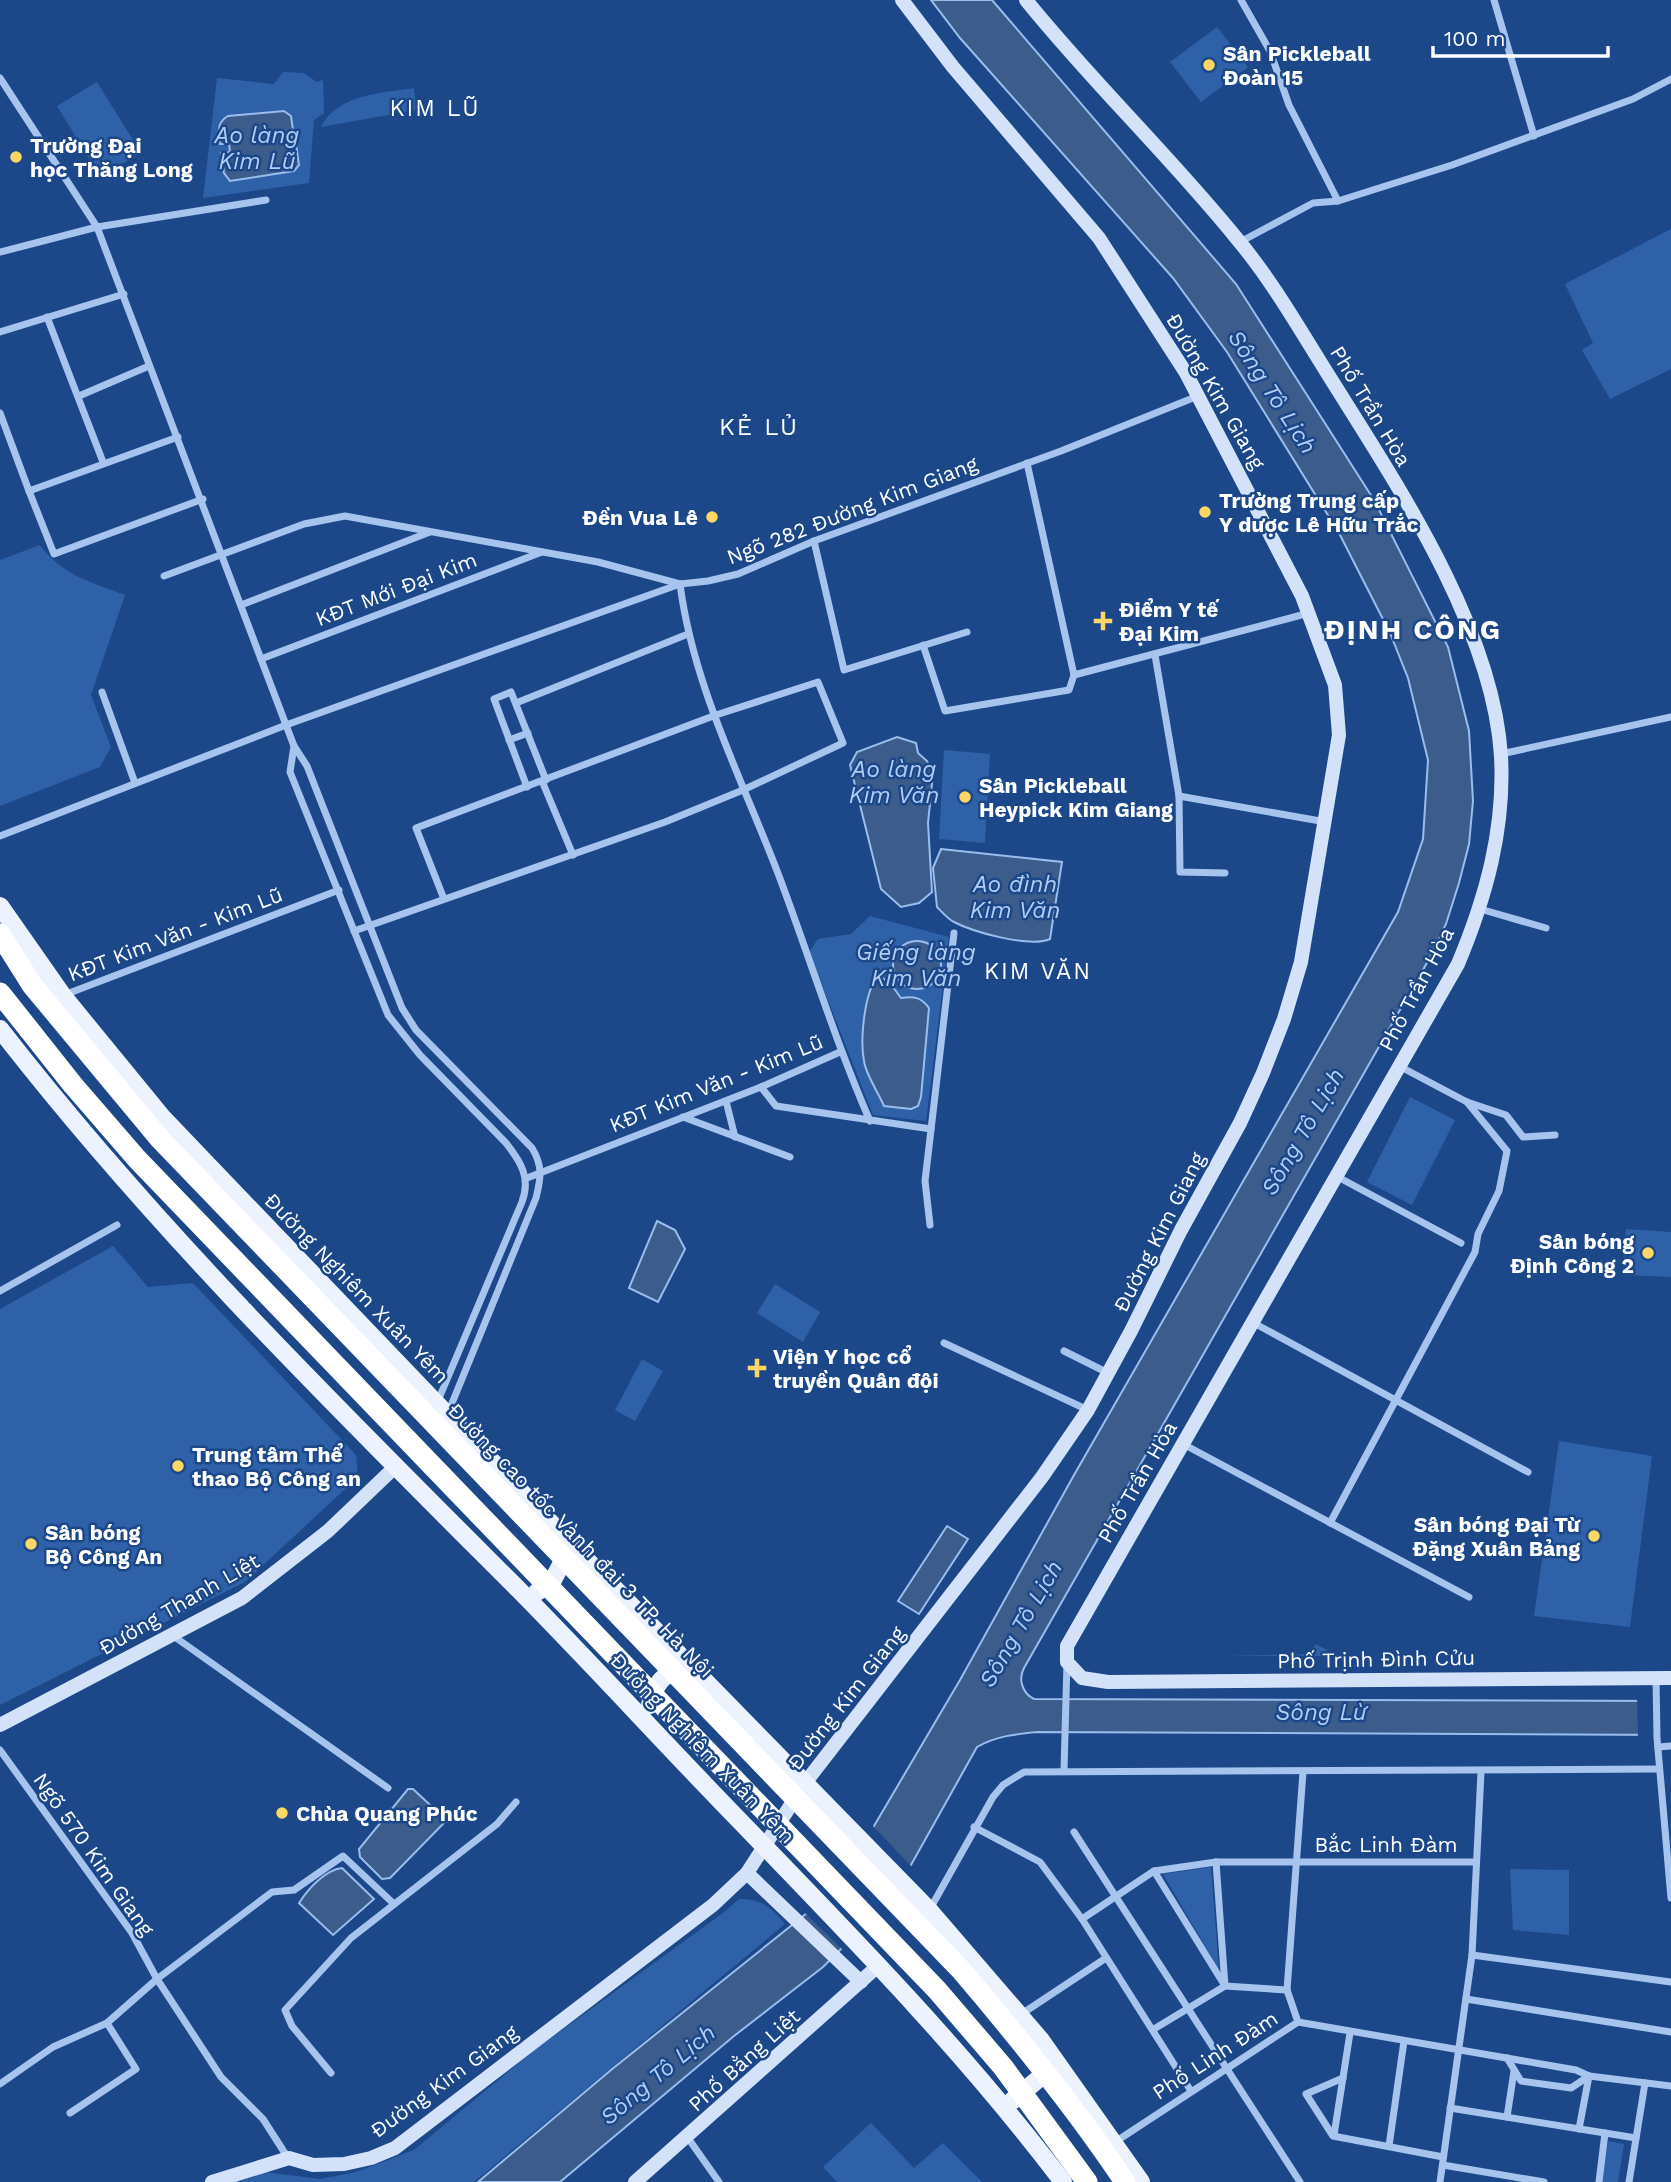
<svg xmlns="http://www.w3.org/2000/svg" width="1671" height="2182" viewBox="0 0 1671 2182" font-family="'Work Sans',sans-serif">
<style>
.green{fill:#2f61a8}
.water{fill:#3c5c8c;stroke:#99beee;stroke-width:2}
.pier{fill:#1c488a}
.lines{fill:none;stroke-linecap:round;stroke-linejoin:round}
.street{stroke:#a6c4ed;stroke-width:7}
.secondary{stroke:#d3e2f9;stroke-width:14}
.primary{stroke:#ecf3ff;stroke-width:18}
.highway-bridge{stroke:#fff;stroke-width:21}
.poi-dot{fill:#fdd664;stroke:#1c488a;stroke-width:2.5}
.labels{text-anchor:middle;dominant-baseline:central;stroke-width:5;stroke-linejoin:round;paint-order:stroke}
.poi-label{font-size:21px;font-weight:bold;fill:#fff;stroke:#1c488a;text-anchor:start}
.street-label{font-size:21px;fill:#fff;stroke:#1c488a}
.neighbourhood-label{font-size:23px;letter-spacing:2px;fill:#fff;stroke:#1c488a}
.water-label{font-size:23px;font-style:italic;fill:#b2cef4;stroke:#1c488a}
.quarter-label{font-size:24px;letter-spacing:2px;fill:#fff;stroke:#1c488a}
.district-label{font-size:28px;font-weight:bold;letter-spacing:2px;fill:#fff;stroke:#1c488a}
</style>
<rect width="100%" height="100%" fill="#1c488a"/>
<g class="green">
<path d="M1217,27L1248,67L1201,102L1170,62Z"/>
<path d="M283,72L303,73L317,82L323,80L324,113L314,120L309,183L203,198L217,78L274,84Z"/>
<path d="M97,82L141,153L100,177L57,106Z"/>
<path d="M414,88L416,110L321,127C338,94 382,93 414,88Z"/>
<path d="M1671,229V369L1610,399L1582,350L1593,343L1565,284Z"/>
<path d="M40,545C60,574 93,583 125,595L91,695L111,747L100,767L0,806V560Z"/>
<path d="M944,750L990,754L985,843L939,839Z"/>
<path d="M870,916L949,937L926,1121L873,1115L809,952L818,939L851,934Z"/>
<path d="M1410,1097L1455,1120L1412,1205L1367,1182Z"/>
<path d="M1626,1229L1671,1232V1277L1624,1275Z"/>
<path d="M113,1246L148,1287L193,1283L356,1455L358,1477L245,1582L0,1705V1309Z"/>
<path d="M775,1284L820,1312L803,1342L757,1313Z"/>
<path d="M642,1359L663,1371L635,1421L615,1410Z"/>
<path d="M1559,1441L1652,1456L1630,1627L1534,1616Z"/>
<path d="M1316,1644L1328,1651L1327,1656H1225L1309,1654Z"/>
<path d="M1211,1867L1219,1970L1163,1874Z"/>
<path d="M1510,1869L1569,1870V1935L1513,1930Z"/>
<path d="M739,1899C761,1899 771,1907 785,1924L474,2182H239L265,2172L320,2179L356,2172L414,2150L533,2051L723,1913Z"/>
<path d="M871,2123L914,2168L943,2143L982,2182H837L823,2167Z"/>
<path d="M1608,2141L1624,2144L1618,2182H1602Z"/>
</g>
<g class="water">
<path d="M931,0H992L1236,284L1374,500L1448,647L1469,731L1473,801L1469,844L1459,883L1446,924L1432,954L1024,1668C1018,1679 1022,1693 1034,1699L1671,1701V1735L1037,1732C1016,1734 996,1736 977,1747L911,1865L877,1913L823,1967L734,2036L560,2182H478L611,2070L807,1913L841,1874L874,1826L960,1680L1074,1475L1398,912L1423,839L1428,760L1408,678L1390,633L1339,533L1227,352L1173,278L960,38Z"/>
<path d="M284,111L291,116L294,137L283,139L284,146L296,144L299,165L294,171L230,181L224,173L221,153L230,152L229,144H220C219,132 216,123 228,116Z"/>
<path d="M897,737L916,743L918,753L927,761L933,774L928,823L932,892L919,903L901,907L881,889L850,765L857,752Z"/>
<path d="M941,849L1062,862L1050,939C1030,948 973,932 954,922C948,919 942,912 937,907L933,868Z"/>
<circle cx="917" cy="965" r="24"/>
<path d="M879,976L890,983L901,998C914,996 921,997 929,1008L921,1097L918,1106L911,1109L884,1106C878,1092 866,1075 864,1061C860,1041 864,989 879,976Z"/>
<path d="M657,1221L675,1230L685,1249L658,1302L629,1288Z"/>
<path d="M947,1526L968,1539L919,1614L898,1601Z"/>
<path d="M408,1789H413L443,1817L444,1823L390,1878L382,1879L360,1857L359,1849Z"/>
<path d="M342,1868L374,1899L333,1935L299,1903C308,1889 325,1870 342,1868Z"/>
</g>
<g class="pier">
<path d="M1637,1696L1671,1697V1738H1638Z"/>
<path d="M871,1824L913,1868L880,1915L844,1951L804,1912L838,1871Z"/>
</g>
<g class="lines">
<g class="street">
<path d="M1241,0L1270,51L1289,105L1338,201"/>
<path d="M1494,0L1534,136"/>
<path d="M0,78L97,227L294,746L307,766L402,1008L416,1030L532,1148C543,1166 541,1178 536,1198L448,1413"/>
<path d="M1240,242L1313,203L1338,201L1452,165L1633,99L1671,79"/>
<path d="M0,252L97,227L266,200"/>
<path d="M47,317L103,462"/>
<path d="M0,332L124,294"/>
<path d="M79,396L149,366"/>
<path d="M0,413L29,491L178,437"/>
<path d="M1027,463L1074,675"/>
<path d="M29,491L54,554L203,499"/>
<path d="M814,541L844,670L967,632"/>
<path d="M164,576L304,524L345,516L598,562L680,584L708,581L738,574L814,541L1061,451L1198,396"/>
<path d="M680,584C693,686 743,781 779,876C810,958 835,1041 870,1121"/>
<path d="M241,605L430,532"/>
<path d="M923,645L945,711L1069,690L1074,675L1309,613"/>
<path d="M1155,655L1179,796L1180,872L1225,873"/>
<path d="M261,659L542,552"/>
<path d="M102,692L135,783"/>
<path d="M516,703L688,634"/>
<path d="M509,740L528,733"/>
<path d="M294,746L290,772L388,1015L420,1055L506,1143C521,1162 531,1178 522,1202L437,1403"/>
<path d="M1501,754L1671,717"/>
<path d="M542,781L573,855"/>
<path d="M527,787L494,699L511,692L546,780"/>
<path d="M1179,796L1326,822"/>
<path d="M0,836L286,725L680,584"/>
<path d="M1480,909L1546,928"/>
<path d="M354,931L665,822L743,790L843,743L818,682L716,715L416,828L444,899"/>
<path d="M64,995L339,890"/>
<path d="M1399,1066L1467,1102L1506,1115L1523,1137L1555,1135"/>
<path d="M761,1087L776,1106L931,1129"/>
<path d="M726,1101L735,1137"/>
<path d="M683,1117L790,1157"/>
<path d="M1336,1176L1461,1243"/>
<path d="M527,1178L761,1087L840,1052"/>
<path d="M930,1225L925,1181L954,933"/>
<path d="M0,1291L117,1225"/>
<path d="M1252,1322L1528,1472"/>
<path d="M944,1343L1088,1410"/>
<path d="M1064,1351L1108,1373"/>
<path d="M1183,1444L1469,1597"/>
<path d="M1330,1523L1475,1252L1478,1234L1499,1191L1507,1151L1467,1102"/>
<path d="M172,1635L388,1788"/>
<path d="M1656,1677L1657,1738L1671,1898"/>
<path d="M1658,1747L1671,1746"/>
<path d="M0,1750L132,1933L157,1979L221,2077L263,2119L288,2158"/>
<path d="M1064,1770L1067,1662"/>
<path d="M974,1827L1040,1862L1082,1919L1191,2091"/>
<path d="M1074,1832L1300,2182"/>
<path d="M1216,1862L1225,1986L1287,1990"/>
<path d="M930,1909L993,1797L1003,1785L1024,1772L1659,1769"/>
<path d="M1082,1919L1154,1871L1216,1862H1475"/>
<path d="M1472,1955L1671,1982"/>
<path d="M1466,1999L1671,2032"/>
<path d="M1020,2015L1106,1958"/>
<path d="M1298,2022L1287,1990L1303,1772"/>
<path d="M1154,2029L1225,1986L1154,1871"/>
<path d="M1507,2058L1521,2081L1571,2088L1589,2076"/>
<path d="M331,2073L292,2026L285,2010L351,1938L497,1824L516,1802"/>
<path d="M1343,2078L1306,2094L1333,2136L1443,2157"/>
<path d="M0,2084L53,2047L107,2023L157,1979L272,1892L294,1890L343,1856L394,1904"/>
<path d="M1450,2108L1636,2138"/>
<path d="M70,2113L136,2069L107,2023"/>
<path d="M1507,2117L1514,2071"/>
<path d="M1579,2129L1589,2076"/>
<path d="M1334,2135L1350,2033"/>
<path d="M688,2138L719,2182"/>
<path d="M1115,2142L1298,2022L1576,2070L1589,2076L1671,2086"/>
<path d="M1389,2146L1404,2041"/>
<path d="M1443,2165L1544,2182"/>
<path d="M1440,2182L1472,1955L1481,1772"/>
<path d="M1599,2182L1605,2133"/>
<path d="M1629,2182L1645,2083"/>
</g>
<g class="secondary">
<path d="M1026,0C1093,83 1171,157 1238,240C1273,282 1300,330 1329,376C1396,483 1493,627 1501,756C1505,829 1486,897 1458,964L1067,1646V1662L1082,1678L1108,1682L1671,1678"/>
<path d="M0,1725L242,1598L328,1531L394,1468"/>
<path d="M747,1873L861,1982"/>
<path d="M212,2182L289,2158L313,2165L344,2164L371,2158L395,2148L713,1905L747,1873L805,1783L1042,1477L1088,1410L1131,1331L1181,1230L1240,1123L1263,1073L1284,1019L1301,962L1339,735L1335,685L1302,596L1186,373L1099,238L953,67L902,0"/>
<path d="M635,2182L878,1966"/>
</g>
<g class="primary">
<path d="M0,906L63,996L162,1117L571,1544L929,1910L1040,2039L1141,2182"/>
<path d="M0,1029C156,1230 339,1410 519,1590C593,1665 664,1743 737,1818C850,1935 965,2052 1063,2182"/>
<path d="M537,1592L552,1582L569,1549"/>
<path d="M650,1705C655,1683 663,1673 685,1667"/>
<path d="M1012,2101L1055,2065"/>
</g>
<g class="highway-bridge">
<path d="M0,934L32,985L160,1139L961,1970C1019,2038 1075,2107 1125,2182"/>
<path d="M0,993L73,1085L137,1159L937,1990L1003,2067L1087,2182"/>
</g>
</g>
<g class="poi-dot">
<circle cx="1209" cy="65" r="7"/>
<circle cx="16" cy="157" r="7"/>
<circle cx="1205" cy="512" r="7"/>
<circle cx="712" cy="517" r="7"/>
<path d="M1099.5 610.5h7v7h7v7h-7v7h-7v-7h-7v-7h7z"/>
<circle cx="965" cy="797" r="7"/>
<circle cx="1648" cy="1253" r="7"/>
<path d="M753.5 1357.5h7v7h7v7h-7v7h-7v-7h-7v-7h7z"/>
<circle cx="178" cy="1466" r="7"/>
<circle cx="1594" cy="1536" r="7"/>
<circle cx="31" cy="1544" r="7"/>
<circle cx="282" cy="1813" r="7"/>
</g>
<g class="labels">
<g class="poi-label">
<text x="1223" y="53">Sân Pickleball<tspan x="1223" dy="24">Đoàn 15</tspan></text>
<text x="30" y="145">Trường Đại<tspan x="30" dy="24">học Thăng Long</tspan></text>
<text x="1219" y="500">Trường Trung cấp<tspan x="1219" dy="24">Y dược Lê Hữu Trắc</tspan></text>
<text x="698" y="517" text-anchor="end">Đền Vua Lê</text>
<text x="1119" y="609">Điểm Y tế<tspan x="1119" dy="24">Đại Kim</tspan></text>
<text x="979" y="785">Sân Pickleball<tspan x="979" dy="24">Heypick Kim Giang</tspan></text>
<text x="1634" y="1241" text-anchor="end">Sân bóng<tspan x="1634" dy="24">Định Công 2</tspan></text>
<text x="773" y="1356">Viện Y học cổ<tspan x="773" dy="24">truyền Quân đội</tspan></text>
<text x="192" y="1454">Trung tâm Thể<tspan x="192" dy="24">thao Bộ Công an</tspan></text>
<text x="1580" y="1524" text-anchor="end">Sân bóng Đại Từ<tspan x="1580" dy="24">Đặng Xuân Bảng</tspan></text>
<text x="45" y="1532">Sân bóng<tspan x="45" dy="24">Bộ Công An</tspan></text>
<text x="296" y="1813">Chùa Quang Phúc</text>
</g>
<g class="street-label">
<text transform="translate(1216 391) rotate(60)">Đường Kim Giang</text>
<text transform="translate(1371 406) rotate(59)">Phố Trần Hòa</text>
<text transform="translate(852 510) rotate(-21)">Ngõ 282 Đường Kim Giang</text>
<text transform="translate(396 589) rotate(-21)">KĐT Mới Đại Kim</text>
<text transform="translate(175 934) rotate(-21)">KĐT Kim Văn - Kim Lũ</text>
<text transform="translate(1416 989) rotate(-62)">Phố Trần Hòa</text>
<text transform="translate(716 1083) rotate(-22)">KĐT Kim Văn - Kim Lũ</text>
<text transform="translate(1159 1232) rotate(-63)">Đường Kim Giang</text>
<text transform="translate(357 1288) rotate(46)">Đường Nghiêm Xuân Yêm</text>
<text transform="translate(1137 1482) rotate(-60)">Phố Trần Hòa</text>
<text transform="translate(581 1540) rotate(46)">Đường cao tốc Vành đai 3 TP. Hà Nội</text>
<text transform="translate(179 1604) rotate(-30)">Đường Thanh Liệt</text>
<text transform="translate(1376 1659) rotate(-1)">Phố Trịnh Đình Cửu</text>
<text transform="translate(846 1698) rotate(-52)">Đường Kim Giang</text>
<text transform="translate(703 1748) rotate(46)">Đường Nghiêm Xuân Yêm</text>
<text x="1386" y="1844">Bắc Linh Đàm</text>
<text transform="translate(94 1854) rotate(55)">Ngõ 570 Kim Giang</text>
<text transform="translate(1215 2055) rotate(-33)">Phố Linh Đàm</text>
<text transform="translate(744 2060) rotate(-42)">Phố Bằng Liệt</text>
<text transform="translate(444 2081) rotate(-36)">Đường Kim Giang</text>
</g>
<g class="neighbourhood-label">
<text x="435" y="108">KIM LŨ</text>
<text x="1038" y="971">KIM VĂN</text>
</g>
<g class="water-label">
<text x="257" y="135">Ao làng<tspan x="257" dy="26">Kim Lũ</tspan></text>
<text transform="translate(1272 392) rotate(57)">Sông Tô Lịch</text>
<text x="894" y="769">Ao làng<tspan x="894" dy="26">Kim Văn</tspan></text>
<text x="1015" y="884">Ao đình<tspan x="1015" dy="26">Kim Văn</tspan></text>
<text x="916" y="952">Giếng làng<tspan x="916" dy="26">Kim Văn</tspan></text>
<text transform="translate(1303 1132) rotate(-60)">Sông Tô Lịch</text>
<text transform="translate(1021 1624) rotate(-60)">Sông Tô Lịch</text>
<text x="1321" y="1712">Sông Lừ</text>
<text transform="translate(658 2075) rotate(-40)">Sông Tô Lịch</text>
</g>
<g class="quarter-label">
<text x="759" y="427">KẺ LỦ</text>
</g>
<g class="district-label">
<text x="1413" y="629">ĐỊNH CÔNG</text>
</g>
</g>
<path d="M1433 46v10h175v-10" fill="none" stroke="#ffffff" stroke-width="3.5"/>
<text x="1444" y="46" font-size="21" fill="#ffffff" stroke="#1c488a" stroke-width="5" paint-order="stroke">100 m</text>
</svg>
